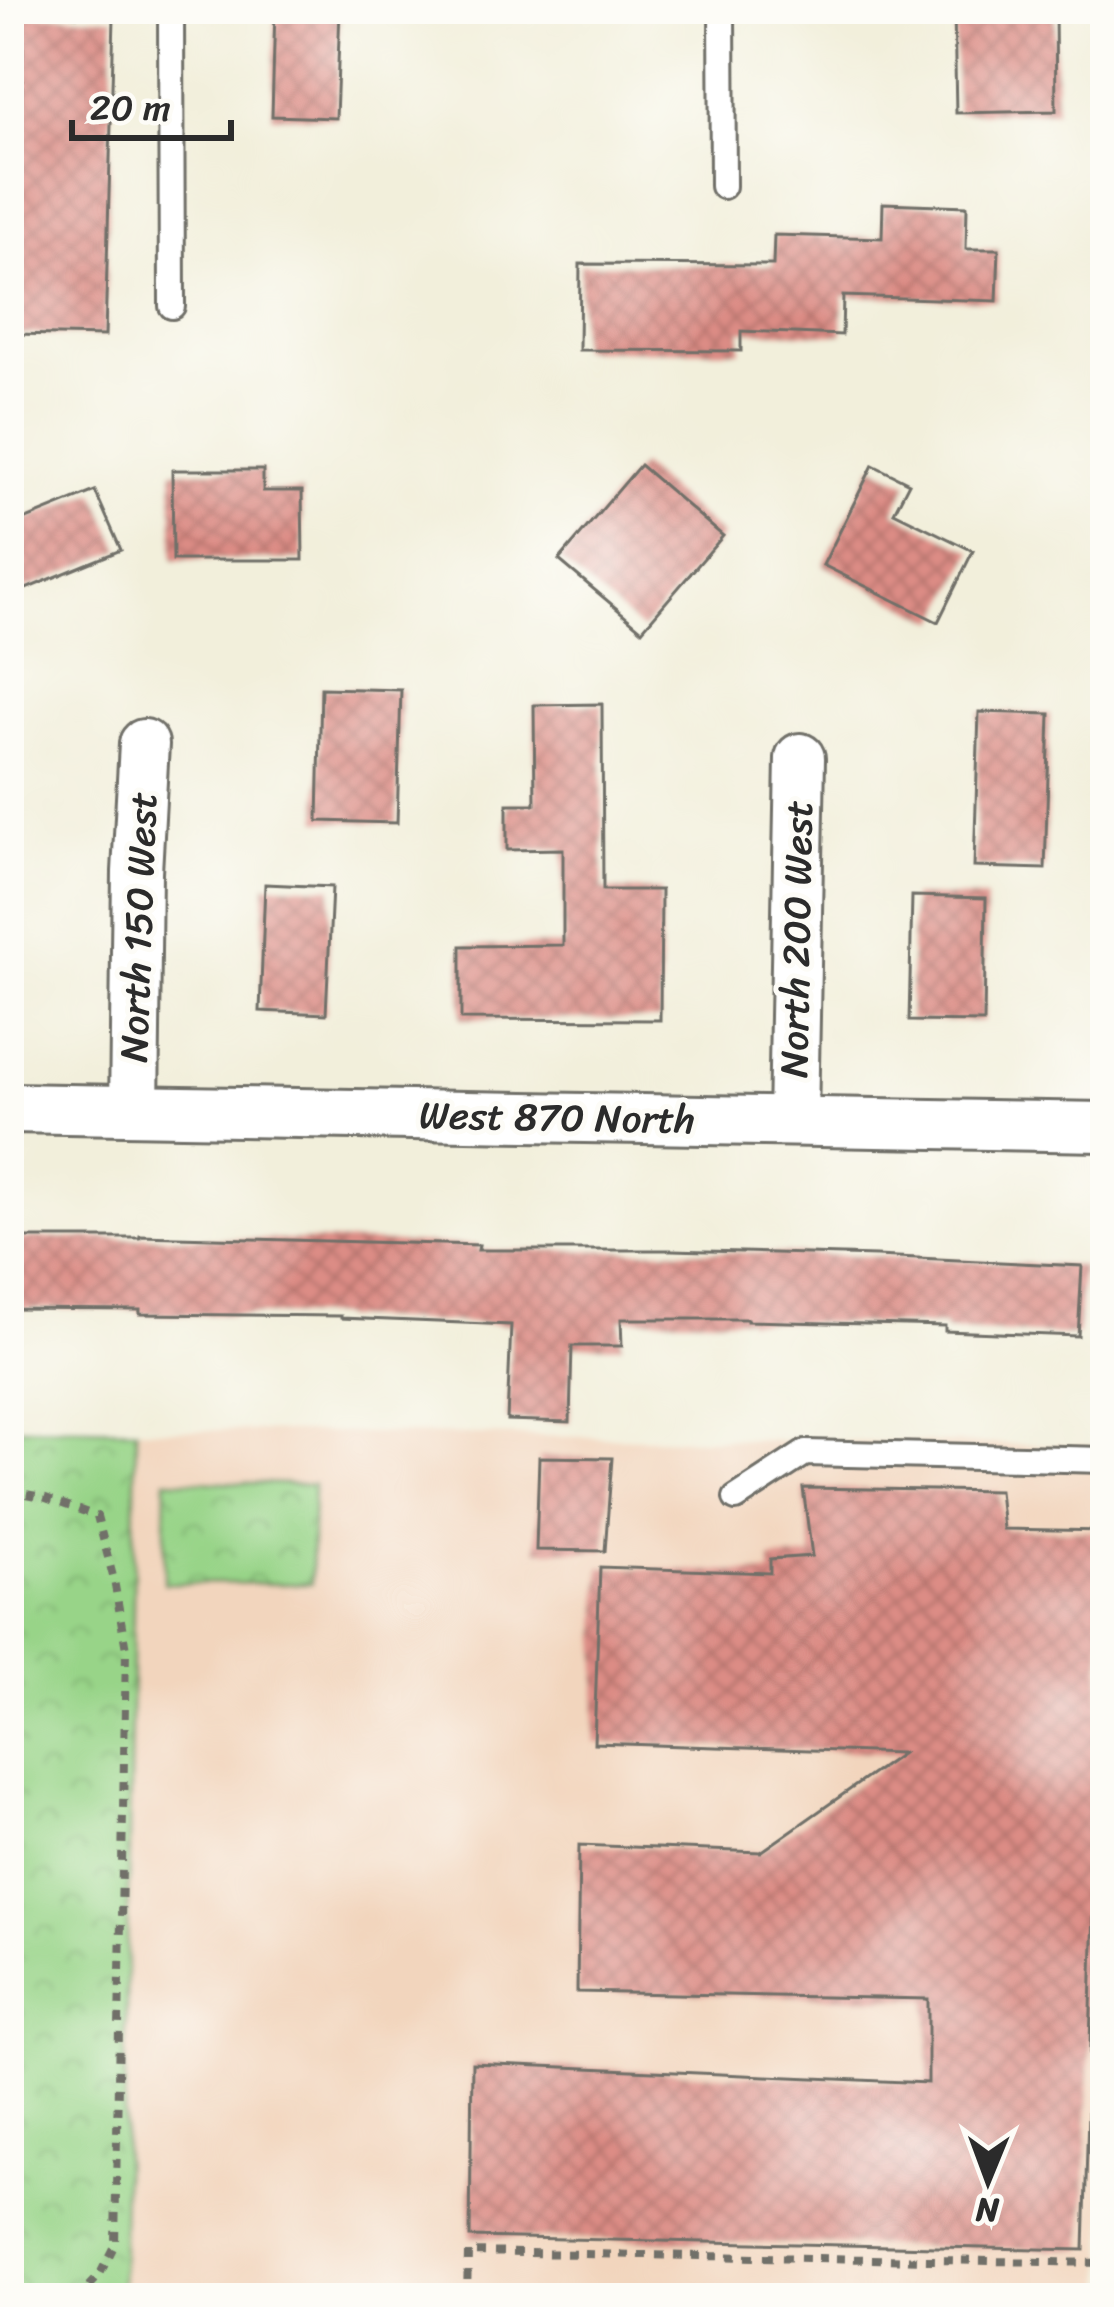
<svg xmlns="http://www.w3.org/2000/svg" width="1114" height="2307" viewBox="0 0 1114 2307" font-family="Sriracha,sans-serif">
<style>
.built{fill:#f2d5bd}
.park{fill:url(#park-crowns);stroke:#62805a;stroke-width:3}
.building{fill:url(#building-cross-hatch)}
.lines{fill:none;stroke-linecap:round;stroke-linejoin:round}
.lane-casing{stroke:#717069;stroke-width:30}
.street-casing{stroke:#717069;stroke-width:54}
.path{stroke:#717069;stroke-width:8;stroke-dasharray:9 9;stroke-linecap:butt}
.lane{stroke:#fff;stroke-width:24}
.street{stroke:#fff;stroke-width:48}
.labels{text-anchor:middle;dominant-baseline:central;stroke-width:10;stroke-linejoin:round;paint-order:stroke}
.street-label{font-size:39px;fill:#2b2b2b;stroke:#fdfcf7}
</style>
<defs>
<pattern id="park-crowns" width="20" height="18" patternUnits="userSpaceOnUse" patternTransform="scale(3)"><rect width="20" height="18" fill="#98d488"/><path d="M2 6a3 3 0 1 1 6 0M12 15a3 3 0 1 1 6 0" fill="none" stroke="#83b676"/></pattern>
<pattern id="building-cross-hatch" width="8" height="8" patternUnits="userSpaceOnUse" patternTransform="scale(3)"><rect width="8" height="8" fill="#dc8c85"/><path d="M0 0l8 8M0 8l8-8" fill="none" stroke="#b3736d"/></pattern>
</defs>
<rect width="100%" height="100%" fill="#fdfcf7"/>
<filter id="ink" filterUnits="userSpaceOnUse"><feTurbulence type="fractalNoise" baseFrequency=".00833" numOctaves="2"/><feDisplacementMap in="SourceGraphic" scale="24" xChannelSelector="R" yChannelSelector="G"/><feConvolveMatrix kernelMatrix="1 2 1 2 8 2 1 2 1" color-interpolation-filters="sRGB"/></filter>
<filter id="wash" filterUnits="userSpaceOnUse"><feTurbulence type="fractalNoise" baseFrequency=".004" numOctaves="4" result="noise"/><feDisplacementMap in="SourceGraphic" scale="48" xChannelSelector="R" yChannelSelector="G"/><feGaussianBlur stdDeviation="2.7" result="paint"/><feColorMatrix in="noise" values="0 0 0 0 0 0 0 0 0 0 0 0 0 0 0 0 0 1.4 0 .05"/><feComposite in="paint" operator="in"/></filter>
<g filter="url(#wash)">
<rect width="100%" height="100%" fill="#f2efdb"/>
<path class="built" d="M136,1429L1105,1446V2298H121Z"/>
<g class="park">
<path d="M9,1427L136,1429L121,2298H9Z"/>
<path d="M166,1480L313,1485L311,1584L164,1583Z"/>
</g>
<g id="blocks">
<g class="building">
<path d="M275,9H340L336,118L272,116Z"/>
<path d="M954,9H1055L1056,111L956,113Z"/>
<path d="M24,14L114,17L105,336L15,334Z"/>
<path d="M883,203L967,206L966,249H999L997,301L843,296L842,335L741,331V351L579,350L580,264L773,265L774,235L882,238Z"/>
<path d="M640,465L723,536L642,630L559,560Z"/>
<path d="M873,465L909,483L894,512L973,551L938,622L823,565Z"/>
<path d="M172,470H263V491H302L303,560H173Z"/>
<path d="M95,491L121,550L9,596V526Z"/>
<path d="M321,688L401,690L397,823L318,821Z"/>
<path d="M602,704L603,890H661L660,1020L461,1019V946L563,945V849L507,850V804H535L534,705Z"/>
<path d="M979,712L1050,714L1045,869L974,867Z"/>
<path d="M265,884L332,887L326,1014L260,1011Z"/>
<path d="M912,896L986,898L984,1022L909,1021Z"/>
<path d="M140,1236L479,1245L478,1250H672L876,1256L1082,1266L1078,1336L945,1331V1326L747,1321V1319H621L622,1346H572L570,1422L507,1420L511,1325L341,1318V1316L140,1314V1310L9,1309V1238H140Z"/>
<path d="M539,1457L612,1458L605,1551L536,1550Z"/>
<path d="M803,1488L999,1491L1003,1529L1105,1531L1084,2250L470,2237L472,2063L928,2083V1999L577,1992L579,1845L761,1852L902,1753L594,1743L600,1567L770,1573V1559L812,1556Z"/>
</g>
</g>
</g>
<g filter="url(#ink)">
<use href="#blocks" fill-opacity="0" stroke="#717069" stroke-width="3"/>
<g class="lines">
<g class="lane-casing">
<g id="lane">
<path d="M171,9L172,306"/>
<path d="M722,9L723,186"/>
<path d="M736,1498L805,1453L1105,1460"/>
</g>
</g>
<g class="street-casing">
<g id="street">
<path d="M9,1108L1105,1127"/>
<path d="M134,1110L137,872L144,744"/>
<path d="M793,1120L800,758"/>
</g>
</g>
<g class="path">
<path d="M9,1491L43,1497L97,1516L114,1580L126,1649L115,2244L99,2276L78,2298"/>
<path d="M467,2298L468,2252L1105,2263"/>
</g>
<use href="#lane" class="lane"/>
<use href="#street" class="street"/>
</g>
</g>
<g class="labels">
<g class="street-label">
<text transform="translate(138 927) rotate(-88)">North 150 West</text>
<text transform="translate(796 939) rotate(-89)">North 200 West</text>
<text transform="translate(557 1117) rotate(1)">West 870 North</text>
</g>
</g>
<rect width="1114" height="2307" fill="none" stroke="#fdfcf7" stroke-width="48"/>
<g transform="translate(988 2181) rotate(181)" stroke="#fdfcf7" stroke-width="9" paint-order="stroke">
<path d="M0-9L21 45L0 30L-21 45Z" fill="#2b2b2b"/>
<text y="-18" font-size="33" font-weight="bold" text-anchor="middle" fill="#2b2b2b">N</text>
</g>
<path d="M72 120v18h159v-18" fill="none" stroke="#2b2b2b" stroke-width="6"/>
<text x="90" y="120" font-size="36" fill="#2b2b2b" stroke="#fdfcf7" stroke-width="9" paint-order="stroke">20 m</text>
</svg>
